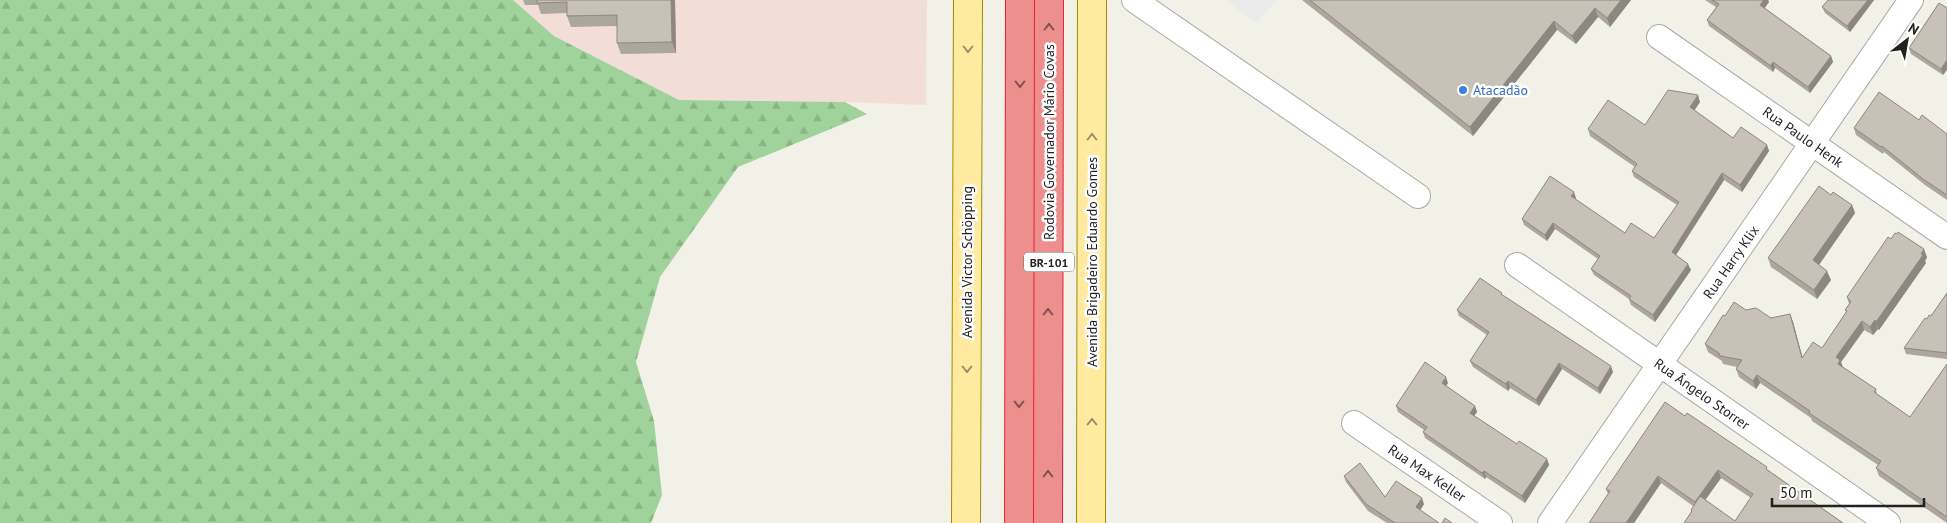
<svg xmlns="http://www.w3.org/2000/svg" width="1947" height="523" viewBox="0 0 1947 523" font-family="'PT Sans',sans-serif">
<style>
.commercial{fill:#f3ded7}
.forest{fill:url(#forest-firs)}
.parking{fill:#eaeaea}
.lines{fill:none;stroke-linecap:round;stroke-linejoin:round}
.street-casing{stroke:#a9a9a9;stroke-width:26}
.primary-casing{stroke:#9f8c00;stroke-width:30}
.highway-casing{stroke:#e52039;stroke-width:30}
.street{stroke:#fff;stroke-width:24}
.primary{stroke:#ffeaa0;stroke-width:28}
.highway{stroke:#ed8f8d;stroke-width:28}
.wall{fill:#aca69d;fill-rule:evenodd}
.shaded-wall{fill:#8c8780}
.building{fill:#c8c1b7;stroke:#8c8780}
.oneway{stroke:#7d5352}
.oneway2{stroke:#9c9067}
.shop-dot{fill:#3f7fe0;stroke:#fff;stroke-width:2}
.labels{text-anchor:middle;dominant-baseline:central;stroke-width:5;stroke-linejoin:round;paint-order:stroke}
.shield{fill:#fff;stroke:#646464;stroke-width:1}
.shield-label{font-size:12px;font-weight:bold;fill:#222}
.shop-label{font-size:14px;fill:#366cbe;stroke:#fff;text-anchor:start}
.street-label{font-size:14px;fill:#222;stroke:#fff}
</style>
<defs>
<pattern id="forest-firs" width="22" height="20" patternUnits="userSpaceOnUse" patternTransform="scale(1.25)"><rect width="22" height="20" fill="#9fd39b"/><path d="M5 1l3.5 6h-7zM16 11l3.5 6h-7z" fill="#89b585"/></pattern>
</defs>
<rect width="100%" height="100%" fill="#f2f1e8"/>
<path class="commercial" d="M513,0H927L926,105L845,102L679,100L554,36Z"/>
<path class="forest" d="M0,0H513L554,36L679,100L845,102L867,114L738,167L660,277L636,362L654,421L662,495L651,523H0Z"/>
<path class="parking" d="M1226,0H1277L1256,23Z"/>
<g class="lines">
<g class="street-casing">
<g id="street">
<path d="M1134,0L1418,196"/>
<path d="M1659,37L1947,237"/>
<path d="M1517,265L1888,523"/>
<path d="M1354,423L1500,523"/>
<path d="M1550,523L1911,0"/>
</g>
</g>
<g class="primary-casing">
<g id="primary">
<path d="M966,523L968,0"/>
<path d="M1091,523L1092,0"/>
</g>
</g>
<g class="highway-casing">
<g id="highway">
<path d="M1019,523L1020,0"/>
<path d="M1048,523L1049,0"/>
</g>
</g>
<use href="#street" class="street"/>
<use href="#primary" class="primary"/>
<use href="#highway" class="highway"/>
</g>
<g class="wall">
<path d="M523,0H675L676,53L621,54L617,43V26L571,27L567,16V13L541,14L538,5H525Z"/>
<path d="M1302,0H1631L1610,27L1598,17L1576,44L1557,30L1473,136Z"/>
<path d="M1705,0H1768L1769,2L1765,8L1831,56L1833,62L1810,93L1775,68L1773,72L1709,26L1707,20L1716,7Z"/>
<path d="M1828,0H1874L1850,32L1825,13L1822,7Z"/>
<path d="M1939,3L1943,75L1911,54L1909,48Z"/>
<path d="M1700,102L1694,110L1733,138L1767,145L1769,151L1742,192L1724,180L1676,255L1691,270L1655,322L1631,305L1629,299L1594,275L1591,269L1598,259L1555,229L1547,241L1524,225L1522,219L1576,198L1575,199L1625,233L1654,238L1677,205L1634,177L1632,171L1635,167L1590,136L1588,129L1645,125Z"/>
<path d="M1919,120L1947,134V200L1925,185L1884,152L1883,154L1856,135L1854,128Z"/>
<path d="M1831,195L1852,205L1855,213L1819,265L1831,280L1817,299L1771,267L1768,258Z"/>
<path d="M1891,239L1927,257L1925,261L1926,263L1879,330L1878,329L1873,335L1864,330L1841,362L1843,367L1876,389L1877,394L1910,417L1947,364V523L1879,476L1876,468L1878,465L1812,421L1811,418L1760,383L1756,389L1739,377L1736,369L1737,367L1723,364L1722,361L1708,352L1705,344L1725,316L1746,310L1771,318L1790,314L1793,322L1802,357L1822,348L1846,312L1845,310L1849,304L1847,297Z"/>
<path d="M1947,293V359L1906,354L1904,348L1931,316Z"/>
<path d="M1503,296L1613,372L1600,394L1562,369L1539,406L1510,388L1508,391L1473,367L1470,361L1487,335L1459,316L1457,310Z"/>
<path d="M1448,383L1446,386L1475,406L1477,412L1474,416L1517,444L1547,459L1549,465L1525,503L1486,477L1485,479L1425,438L1423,432L1424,430L1398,412L1396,406Z"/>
<path d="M1685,416L1768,470L1843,523H1684L1691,512V510L1693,506L1661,483L1634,523H1589L1608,494L1606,489ZM1721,478L1751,498L1735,521L1705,500Z"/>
<path d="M1344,476L1385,497L1424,504L1420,510L1439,523H1387L1368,511L1346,482Z"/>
</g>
<g class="shaded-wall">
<path d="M671,0H675L676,53L672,42Z"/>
<path d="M1621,0H1631L1610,27L1607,18Z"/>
<path d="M1764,0H1768L1769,2L1762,11L1760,5Z"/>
<path d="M1868,0H1874L1850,32L1847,26Z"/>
<path d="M1595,8L1598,17L1576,44L1572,36Z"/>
<path d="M1554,21L1557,30L1473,136L1470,127Z"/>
<path d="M1831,56L1833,62L1810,93L1808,87Z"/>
<path d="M1947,60V70L1943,75L1941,69Z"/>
<path d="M1773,62L1775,68L1773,72L1771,66Z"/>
<path d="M1698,95L1700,102L1692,114L1690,107Z"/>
<path d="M1767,145L1769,151L1742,192L1740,185Z"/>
<path d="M1722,173L1724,180L1674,258L1672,252Z"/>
<path d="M1574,192L1576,198L1573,202L1571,196Z"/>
<path d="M1852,205L1855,213L1816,269L1813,260Z"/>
<path d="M1553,223L1555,229L1547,241L1545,235Z"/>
<path d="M1924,249L1927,257L1925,261L1926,263L1879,330L1876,322Z"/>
<path d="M1688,264L1691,270L1655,322L1653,315Z"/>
<path d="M1827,271L1831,280L1817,299L1814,290Z"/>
<path d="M1790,314L1793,322L1805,366L1802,358Z"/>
<path d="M1875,320L1878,329L1873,335L1870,327Z"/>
<path d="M1862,321L1864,330L1841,362L1843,368L1841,372L1836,357Z"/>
<path d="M1559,363L1562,369L1539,406L1536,400Z"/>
<path d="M1611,366L1613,372L1600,394L1598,388Z"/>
<path d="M1757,375L1760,383L1756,389L1753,381Z"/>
<path d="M1446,377L1448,383L1444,389L1442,383Z"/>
<path d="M1508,381L1510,388L1508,391L1506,384Z"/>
<path d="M1475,406L1477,412L1472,419L1470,413Z"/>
<path d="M1547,459L1549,465L1525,503L1522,496Z"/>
<path d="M1718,470L1721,478L1698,510L1695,502Z"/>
<path d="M1484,471L1486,477L1485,479L1482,473Z"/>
<path d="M1658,476L1661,483L1634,523H1626Z"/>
<path d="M1422,498L1424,504L1418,514L1416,507Z"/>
</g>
<g class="building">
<path d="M537,0H671L672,42L617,43V15L567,16V2L537,3Z"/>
<path d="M1310,0H1621L1607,18L1595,8L1572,36L1554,21L1470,127Z"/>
<path d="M1712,0H1764L1760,5L1831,56L1808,87L1773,62L1771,66L1707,20L1719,4Z"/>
<path d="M1828,0H1868L1847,26L1822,7Z"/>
<path d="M1939,3L1947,8V60L1941,69L1909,48Z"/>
<path d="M1668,90L1698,95L1690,107L1733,138L1741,127L1767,145L1740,185L1722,173L1672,252L1688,264L1653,315L1629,299L1631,296L1591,269L1600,256L1553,223L1545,235L1522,219L1550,176L1574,192L1571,196L1625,233L1631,223L1654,238L1679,202L1632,171L1637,164L1588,129L1608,100L1645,125Z"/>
<path d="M1879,92L1919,120L1922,115L1947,134V195L1923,179L1882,146L1881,147L1854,128Z"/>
<path d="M1819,186L1831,195L1833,192L1852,205L1813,260L1827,271L1814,290L1768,258Z"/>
<path d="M1898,232L1924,249L1921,254L1923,255L1876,322L1875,320L1870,327L1862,321L1836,357L1840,360L1838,364L1876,389L1874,392L1910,417L1947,364V517L1876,468L1881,461L1809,413L1810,411L1757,375L1753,381L1736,369L1742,360L1720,356L1719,353L1705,344L1723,315L1725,316L1734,302L1746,310L1756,308L1771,318L1790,314L1802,358L1813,342L1822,348L1847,311L1845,310L1851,302L1847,297L1888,237L1891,239L1895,233L1897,234Z"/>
<path d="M1480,278L1502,293L1501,294L1611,366L1598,388L1559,363L1536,400L1508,381L1506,384L1470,361L1489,332L1457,310Z"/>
<path d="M1947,293V353L1904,348L1925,318L1927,319L1929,315L1931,316Z"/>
<path d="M1425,362L1446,377L1442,383L1475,406L1470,413L1517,444L1519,441L1547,459L1522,496L1484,471L1482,473L1423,432L1427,427L1396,406Z"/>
<path d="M1665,402L1685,416L1687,413L1767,467L1766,469L1843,523H1684L1692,511L1691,510L1700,496L1735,521L1753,494L1718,470L1695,502L1658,476L1626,523H1589L1610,491L1606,489L1615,476Z"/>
<path d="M1360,463L1385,497L1396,481L1422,498L1416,507L1439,523H1395L1366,504L1344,476Z"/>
<path d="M1445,518L1452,523H1442Z"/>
</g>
<defs><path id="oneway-chevron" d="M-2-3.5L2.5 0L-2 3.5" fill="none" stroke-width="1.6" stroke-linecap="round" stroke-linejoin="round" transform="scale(1.25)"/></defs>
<g class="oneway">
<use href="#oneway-chevron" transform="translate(1049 27) rotate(-90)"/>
<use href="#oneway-chevron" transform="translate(1020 84) rotate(90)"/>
<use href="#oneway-chevron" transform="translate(1048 312) rotate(-90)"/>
<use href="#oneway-chevron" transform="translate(1019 404) rotate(90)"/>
<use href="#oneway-chevron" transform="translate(1048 474) rotate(-90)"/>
</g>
<g class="oneway2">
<use href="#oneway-chevron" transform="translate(968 49) rotate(90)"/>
<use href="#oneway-chevron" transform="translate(1092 137) rotate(-90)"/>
<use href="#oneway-chevron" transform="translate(967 369) rotate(90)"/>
<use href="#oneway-chevron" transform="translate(1092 422) rotate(-90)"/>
</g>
<circle class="shop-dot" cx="1463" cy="90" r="5"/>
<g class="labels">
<rect class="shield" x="1024" y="252.5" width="50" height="19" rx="4"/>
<g class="shield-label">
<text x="1049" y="262">BR-101</text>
</g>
<g class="shop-label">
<text x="1473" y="90">Atacadão</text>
</g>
<g class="street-label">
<text transform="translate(1803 137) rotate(35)">Rua Paulo Henk</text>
<text transform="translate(1049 142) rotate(-90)">Rodovia Governador Mário Covas</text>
<text transform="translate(967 262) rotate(-90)">Avenida Victor Schöpping</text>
<text transform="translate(1092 262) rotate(-90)">Avenida Brigadeiro Eduardo Gomes</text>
<text transform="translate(1731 262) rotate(-55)">Rua Harry Klix</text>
<text transform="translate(1702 394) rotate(35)">Rua Ângelo Storrer</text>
<text transform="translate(1427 473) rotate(34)">Rua Max Keller</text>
</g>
</g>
<g transform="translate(1907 40) rotate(31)" stroke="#ffffff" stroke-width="4" paint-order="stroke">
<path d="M0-4L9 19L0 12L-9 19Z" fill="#222222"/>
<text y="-8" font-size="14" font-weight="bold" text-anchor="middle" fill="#222222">N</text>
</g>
<path d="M1772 498v8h152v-8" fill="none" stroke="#222222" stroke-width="2.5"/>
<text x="1780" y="498" font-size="15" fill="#222222" stroke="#ffffff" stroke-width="4" paint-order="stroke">50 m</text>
</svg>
